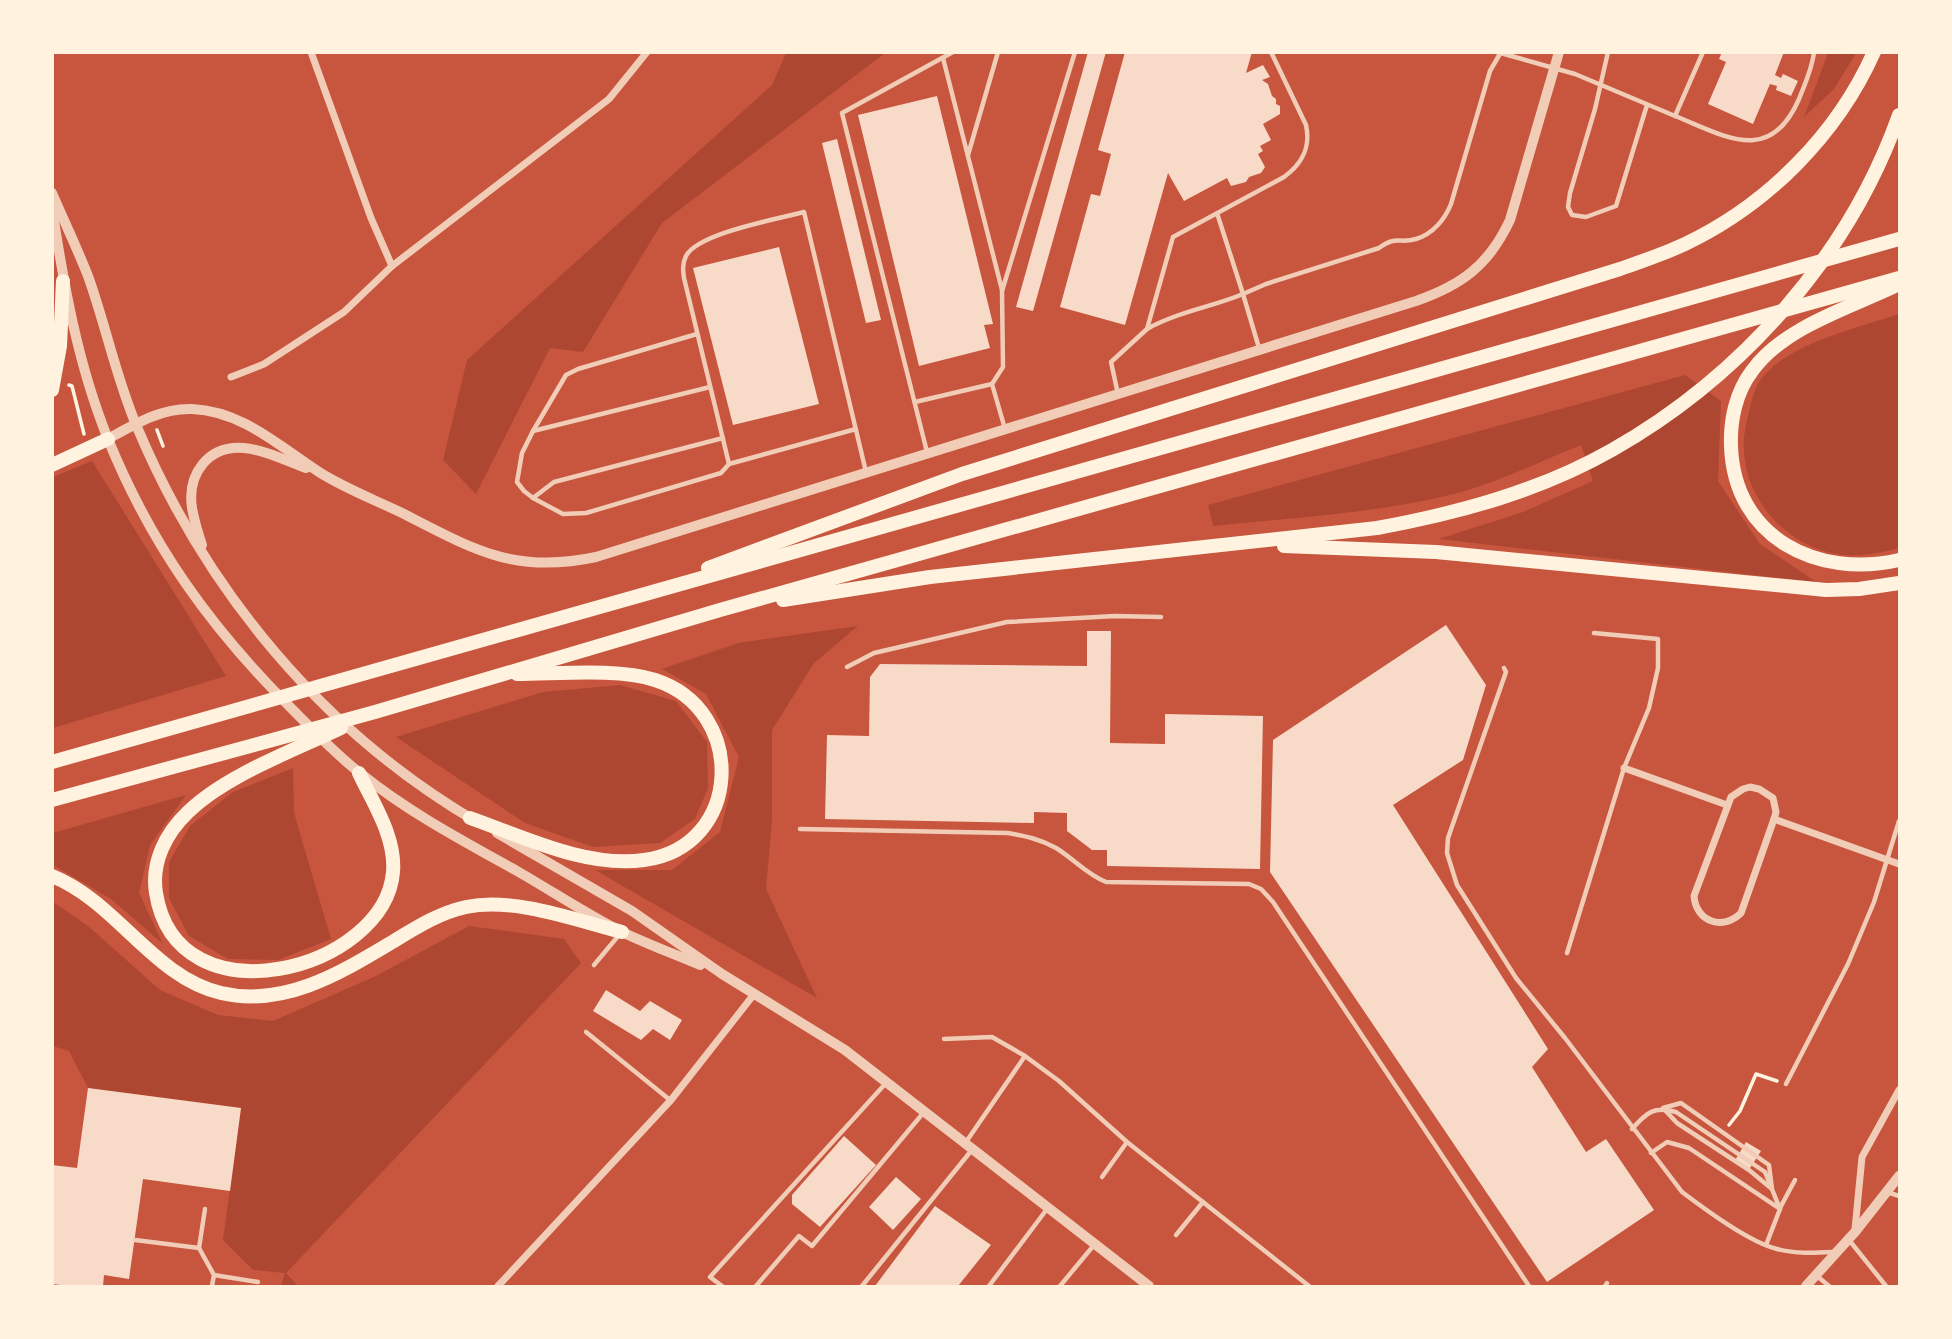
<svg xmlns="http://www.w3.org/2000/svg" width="1952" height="1339" viewBox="0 0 1952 1339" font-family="'Public Sans',sans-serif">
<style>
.green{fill:#ae4732}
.building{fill:#f7dbc8}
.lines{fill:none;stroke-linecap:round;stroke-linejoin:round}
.path{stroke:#fff3e0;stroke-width:3.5}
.service{stroke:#f1ccb7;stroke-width:4.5}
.minor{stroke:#f1ccb7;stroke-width:7}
.tertiary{stroke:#f1ccb7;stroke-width:10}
.trunk{stroke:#fff3e0;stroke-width:14}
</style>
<rect width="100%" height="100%" fill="#c8553d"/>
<g class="green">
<path d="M786,53H885L662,223L583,352L550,348L476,494L443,460L467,360L772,85Z"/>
<path d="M1828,53H1856L1834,89L1804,117Z"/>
<path d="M1899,314V548C1879,553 1858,558 1836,554C1778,544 1733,484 1746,425C1749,412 1753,390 1761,379C1789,343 1858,328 1899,314Z"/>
<path d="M1685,375L1721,401L1718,481L1760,544L1816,582L1439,539L1523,512L1593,481L1581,445C1536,463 1489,487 1441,497C1367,514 1289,518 1213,526L1208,505Z"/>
<path d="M92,461L226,676L53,728V477Z"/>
<path d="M858,626L814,663L772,730V820L766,889L817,998L595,870H672L720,832L739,757L706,694L662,669L738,643Z"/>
<path d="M620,685L676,701L707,742L708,788L695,819L660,843L593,847L525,823L396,737L543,692Z"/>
<path d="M293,768L294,813L331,939L278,960L228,959L189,936L169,898V862L190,826L233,792Z"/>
<path d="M186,795L150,845L139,893L163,944L111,899L53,865V833Z"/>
<path d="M53,902L88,926L160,990L218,1015L273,1021L376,976L469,926L564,939L581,963L286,1273L298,1286H281L285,1273L253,1270L223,1240L241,1108L88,1088L69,1051L53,1046Z"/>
</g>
<g class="building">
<path d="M1088,52H1106L1033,311L1016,307Z"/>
<path d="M1125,52H1252L1246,73L1263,65L1270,77L1262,80L1268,84L1272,96L1276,99V104L1280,106V114L1263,124L1271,140L1260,146L1263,151L1258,154L1265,167L1261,173L1249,177L1246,182L1231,186L1227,178L1184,201L1168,173L1125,325L1060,307L1091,194L1100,196L1111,154L1098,150Z"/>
<path d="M1722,52H1784L1775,75L1781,78L1783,74L1798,81L1791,96L1776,90L1777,86L1770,84L1753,124L1708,104L1726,62L1719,59Z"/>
<path d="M937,96L993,324L984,325L990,348L919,366L858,115Z"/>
<path d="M837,139L881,320L866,323L822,143Z"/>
<path d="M779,247L819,404L733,425L693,268Z"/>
<path d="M1446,625L1486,685L1463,760L1393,805L1548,1049L1532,1067L1586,1152L1606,1139L1654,1210L1547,1282L1270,872L1273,740Z"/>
<path d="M1087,631H1111L1110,743L1165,744V714L1263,716L1260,869L1107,866V850H1092L1067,831V813L1034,812V823L825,819L827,735L869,736L870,677L880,664L1087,666Z"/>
<path d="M606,990L640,1011L650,1001L682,1020L670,1040L653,1029L641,1040L593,1011Z"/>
<path d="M88,1088L241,1108L230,1191L143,1179L129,1279L104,1275L103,1286H69L52,1284V1165L77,1168Z"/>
<path d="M844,1136L876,1165L820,1227L792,1204V1195Z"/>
<path d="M1746,1142L1761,1151L1748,1171L1734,1162Z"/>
<path d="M896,1177L921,1199L893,1230L869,1207Z"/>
<path d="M935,1206L991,1245L958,1286H875Z"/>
</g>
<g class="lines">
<g class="path">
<path d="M69,385L72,386L84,434"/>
<path d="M157,430L163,446"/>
<path d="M1729,1125L1740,1111L1756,1074L1777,1081"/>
</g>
<g class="service">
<path d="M1497,52L1575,74L1675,116L1703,52"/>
<path d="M1608,52L1595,109L1570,193L1568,207L1572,215L1586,217L1616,206L1647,105"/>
<path d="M943,58L1002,290"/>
<path d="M1675,116C1725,136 1770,166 1799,99C1805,84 1812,69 1814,52"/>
<path d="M968,155L998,52"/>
<path d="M1217,213L1243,294C1212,307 1177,312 1147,329L1173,237L1284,177C1302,164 1311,148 1306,125L1271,52"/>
<path d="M1259,348L1243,294L1266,284L1379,248C1397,235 1398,244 1416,239C1433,234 1445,219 1451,204L1490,71L1501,52"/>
<path d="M710,387L533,431L522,453L517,482L524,491L533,498L554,482L723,438"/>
<path d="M1118,394L1111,362L1147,329"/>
<path d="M915,402L992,384"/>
<path d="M856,429L729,464L684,278C683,271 682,264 686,256C698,233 778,219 804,212L866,472"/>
<path d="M1005,429L992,384L1003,367L1002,291L1075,52"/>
<path d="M533,431L566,375L578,369L697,334"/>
<path d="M927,452L842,113L953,52"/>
<path d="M533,498L563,514L586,513L721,473L729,464"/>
<path d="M847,667L874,653L1007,622L1115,616L1161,617"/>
<path d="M1504,668L1506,672L1448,838L1447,853L1457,885L1516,978L1565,1038L1682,1192C1706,1210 1749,1242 1777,1249C1796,1254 1814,1253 1832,1252"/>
<path d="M800,829L1008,833C1025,836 1040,839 1056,848C1074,859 1086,874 1106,882L1249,884L1261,889L1273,902L1529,1286"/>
<path d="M1567,953L1624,768L1649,708L1658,668V639L1594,633"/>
<path d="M594,965L619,935"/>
<path d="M586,1032L670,1100"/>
<path d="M944,1039L992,1037L1025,1056L1059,1081L1127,1142L1309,1286"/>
<path d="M1786,1084L1848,964L1874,902L1899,821"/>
<path d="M1681,1103L1769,1165L1772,1189L1749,1170L1677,1123L1663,1108Z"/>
<path d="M1632,1129C1647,1112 1654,1106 1676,1112L1765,1172L1780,1209"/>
<path d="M966,1142L1025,1056"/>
<path d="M1651,1153L1667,1142L1689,1148L1780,1209L1766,1245"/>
<path d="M1102,1177L1127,1142"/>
<path d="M1887,1192L1899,1196"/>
<path d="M1780,1208L1795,1180"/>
<path d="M1176,1235L1203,1202"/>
<path d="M135,1240L199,1248L214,1275L212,1286"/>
<path d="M1849,1240L1886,1286"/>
<path d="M199,1248L205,1209"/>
<path d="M214,1275L258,1282"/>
<path d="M1817,1276L1829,1286"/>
<path d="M722,1286L710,1277L886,1083"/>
<path d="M756,1286L799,1236L812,1246L924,1112"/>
<path d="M862,1286L971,1151"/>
<path d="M989,1286L1047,1209"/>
<path d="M1060,1286L1094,1245"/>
<path d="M1605,1286L1607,1283"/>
</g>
<g class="minor">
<path d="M311,52L371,218L392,266"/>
<path d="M231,377L264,364L344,312L392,266L609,99L647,52"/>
<path d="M1624,768L1727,805"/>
<path d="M1750,787L1759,789L1773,798L1776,812L1774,819L1741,913C1723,931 1696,922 1694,896L1731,797L1743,789Z"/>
<path d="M1774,819L1899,864"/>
<path d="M1855,1229L1862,1157L1899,1090"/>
<path d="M498,1286L671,1100L755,993"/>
</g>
<g class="tertiary">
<path d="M52,193C64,221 77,248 88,276C106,326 116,378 137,427C206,591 323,732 477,822"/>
<path d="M52,208C64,286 78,365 108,439C151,545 210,627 291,708C313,730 335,754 360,773C408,812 463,841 517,871C552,891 586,914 622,932C647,944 674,954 700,965"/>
<path d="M108,439C135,424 161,408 192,409C242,411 279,446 319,472C344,488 373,499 400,512C471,548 513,575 596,557L1416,301C1462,285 1489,265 1510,220L1559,52"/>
<path d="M202,545C198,533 194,520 192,508C187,474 208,445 244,448C265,450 287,461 306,468"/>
<path d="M497,833L632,911L722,974L845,1050L1149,1286"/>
<path d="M1806,1286L1855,1232L1899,1176"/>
</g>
<g class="trunk">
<path d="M1893,287C1846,309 1783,328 1752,371C1736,392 1730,420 1731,446C1734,538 1818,579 1899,560"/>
<path d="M52,390L60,346L63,281"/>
<path d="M52,465L108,439"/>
<path d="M1284,546L1436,552L1826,590L1859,589L1899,583"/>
<path d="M708,568L962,474L1620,269C1642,261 1664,254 1685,244C1767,205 1837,135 1874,52"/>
<path d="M783,600L930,577L1377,528C1459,513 1540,491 1612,450C1741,377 1849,256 1899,115"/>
<path d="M341,728C293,751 226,775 188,812C166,833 151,862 156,893C177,1025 385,970 393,872C396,837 373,803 359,773"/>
<path d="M52,762L1899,239"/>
<path d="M52,800L375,712L720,610L1899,278"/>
<path d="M470,818C524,837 586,868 644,860C743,847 748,710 655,680C618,668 558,674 517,674"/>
<path d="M52,876C117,902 153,977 221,993C285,1008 342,972 394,941C417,927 439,913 466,907C515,897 575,920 622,932"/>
</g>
</g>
<rect width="1952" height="1339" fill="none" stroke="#fff3e0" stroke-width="108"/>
</svg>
